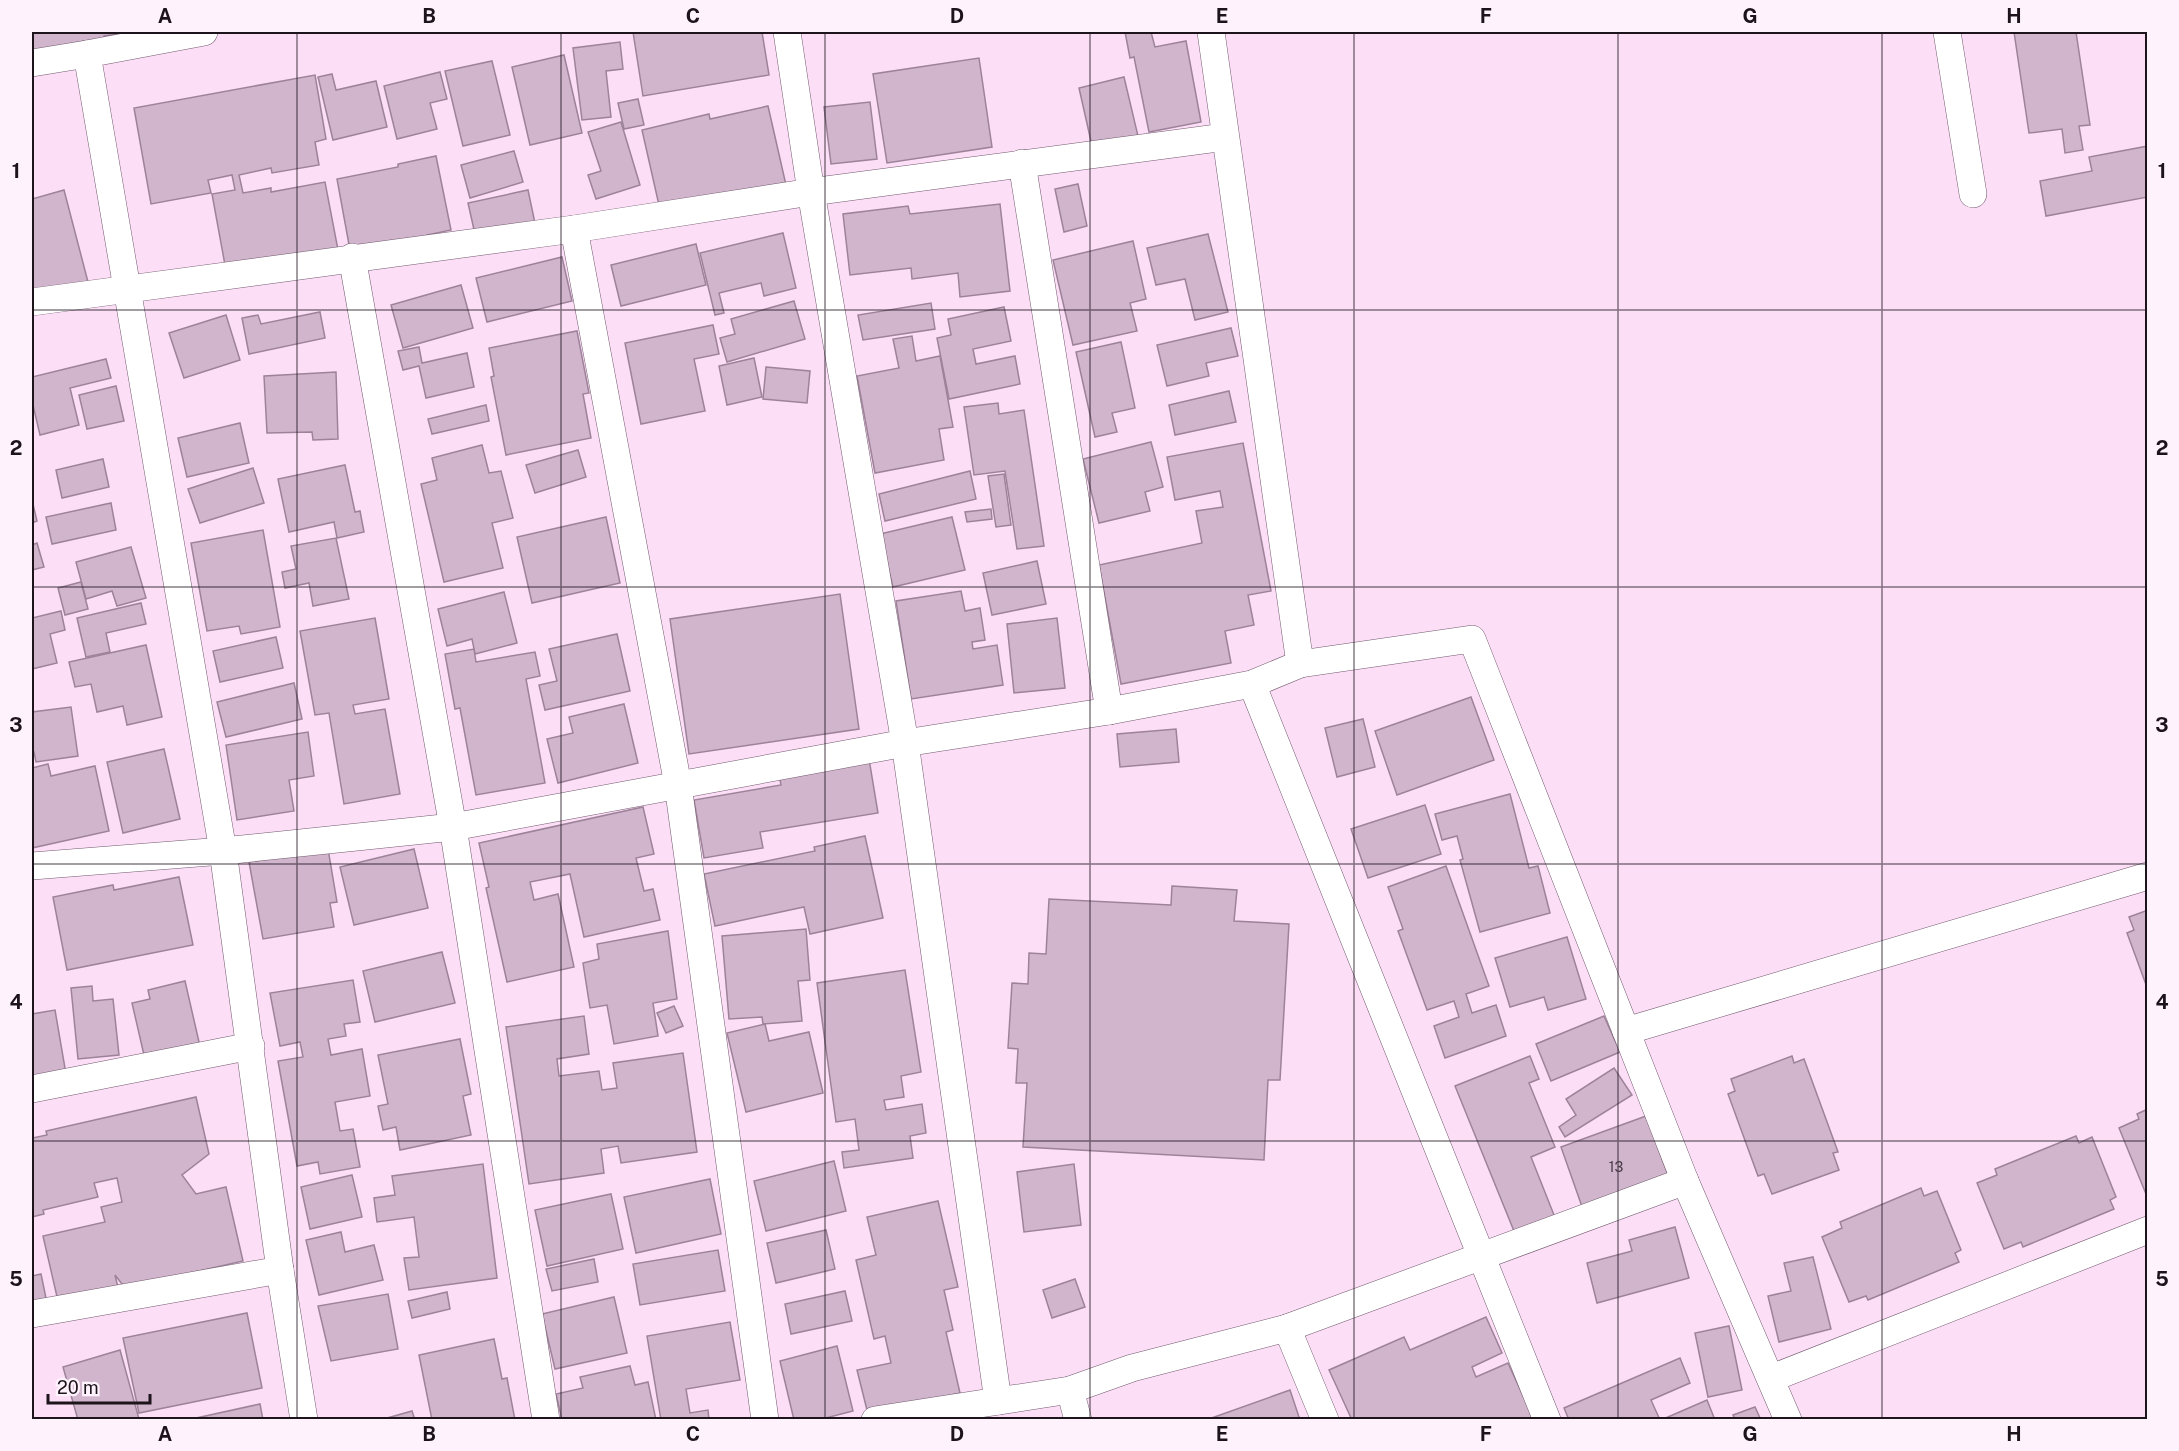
<svg xmlns="http://www.w3.org/2000/svg" width="2179" height="1451" viewBox="0 0 2179 1451" font-family="'Public Sans',sans-serif">
<style>
.building{fill:#d0b5cc;stroke:#9d8399;stroke-width:1.5}
.lines{fill:none;stroke-linecap:round;stroke-linejoin:round}
.street-casing{stroke:#725a6e;stroke-width:28}
.street{stroke:#fff;stroke-width:27}
.grid{fill:none;stroke:#1c131b;stroke-width:1.5;stroke-opacity:0.55}
.labels{text-anchor:middle;dominant-baseline:central;stroke-width:4.5;stroke-linejoin:round;paint-order:stroke}
.number-label{font-size:14px;fill:#493c47}
.neatline{fill:none;stroke:#1c131b;stroke-width:2}
.grid-label{font-size:20px;text-anchor:middle;font-weight:bold;fill:#1c131b}
</style>
<rect width="100%" height="100%" fill="#fcdff7"/>
<g class="building">
<path d="M32,32H132L104,36L105,43L32,54Z"/>
<path d="M633,32H762L769,75L643,96Z"/>
<path d="M1125,32H1151L1155,47L1186,41L1201,122L1149,132L1134,57L1130,58Z"/>
<path d="M2014,32H2076L2090,125L2079,126L2083,150L2065,153L2062,129L2029,133Z"/>
<path d="M620,42L623,69L606,71L611,117L582,120L573,48Z"/>
<path d="M564,55L582,133L530,145L512,67Z"/>
<path d="M979,58L992,147L887,163L873,74Z"/>
<path d="M492,61L510,135L463,146L445,71Z"/>
<path d="M440,72L447,99L430,103L437,129L397,139L384,86Z"/>
<path d="M332,74L336,90L376,81L387,127L333,140L318,77Z"/>
<path d="M315,75L326,139L315,142L319,165L272,173L271,168L239,175L243,193L271,188V192L325,182L339,255L227,276L212,194L235,190L232,175L208,180L211,193L151,204L134,108Z"/>
<path d="M1124,77L1138,136L1095,159L1079,88Z"/>
<path d="M638,99L644,125L624,129L618,103Z"/>
<path d="M870,102L877,159L831,164L824,107Z"/>
<path d="M768,106L786,185L661,214L642,130L709,114L710,119Z"/>
<path d="M621,122L640,185L596,199L588,175L601,171L588,132Z"/>
<path d="M2148,146V197L2046,216L2040,181L2092,171L2089,157Z"/>
<path d="M514,151L523,182L470,198L461,165Z"/>
<path d="M436,156L451,230L427,235L429,248L352,261L337,179L398,167V164Z"/>
<path d="M1078,184L1087,226L1064,232L1055,189Z"/>
<path d="M64,190L88,282L32,298V199Z"/>
<path d="M528,190L536,228L477,243L468,203Z"/>
<path d="M1000,204L1010,291L960,297L958,273L912,279L911,268L850,275L843,214L908,206L910,214Z"/>
<path d="M783,233L796,288L764,296L761,283L719,293L724,313L715,315L700,253Z"/>
<path d="M1208,234L1228,312L1195,320L1185,279L1156,285L1147,248Z"/>
<path d="M1133,241L1146,299L1130,303L1137,331L1073,345L1053,260Z"/>
<path d="M696,244L706,285L621,306L611,265Z"/>
<path d="M562,257L572,301L487,322L476,278Z"/>
<path d="M461,285L473,328L403,348L391,305Z"/>
<path d="M794,301L805,339L727,362L720,338L735,334L731,319Z"/>
<path d="M931,303L935,329L863,340L858,315Z"/>
<path d="M1004,307L1011,341L973,349L976,364L1015,356L1020,384L949,399L937,338L951,335L948,319Z"/>
<path d="M320,312L325,338L249,354L242,318L258,315L261,324Z"/>
<path d="M226,315L240,360L184,378L169,333Z"/>
<path d="M713,325L719,354L694,359L705,411L641,424L625,343Z"/>
<path d="M1231,328L1238,356L1206,363L1209,376L1167,386L1157,345Z"/>
<path d="M577,331L589,393L583,394L591,438L506,455L491,377L494,376L489,348Z"/>
<path d="M912,336L916,361L940,356L953,427L939,429L944,460L875,473L857,376L899,368L893,339Z"/>
<path d="M1121,342L1135,408L1112,413L1117,432L1095,437L1076,352Z"/>
<path d="M419,347L422,363L467,353L474,387L426,398L419,366L403,370L398,351Z"/>
<path d="M754,358L762,397L727,405L719,366Z"/>
<path d="M106,359L111,378L70,388L79,425L40,435L32,401V377Z"/>
<path d="M766,367L810,371L807,403L763,399Z"/>
<path d="M336,372L338,439L313,440L312,432L267,433L264,376Z"/>
<path d="M116,386L124,421L87,429L79,395Z"/>
<path d="M1229,391L1236,422L1175,435L1169,405Z"/>
<path d="M998,403L999,414L1024,410L1044,546L1017,549L1005,471L974,475L964,407Z"/>
<path d="M486,405L489,421L432,434L428,419Z"/>
<path d="M240,423L249,463L187,477L178,438Z"/>
<path d="M1151,442L1163,487L1145,492L1150,511L1099,523L1083,459Z"/>
<path d="M1243,443L1271,591L1248,595L1254,625L1225,631L1231,663L1121,684L1099,565L1202,543L1196,511L1223,507L1220,491L1175,500L1167,457Z"/>
<path d="M482,445L489,473L501,471L513,518L492,523L503,568L444,582L421,484L437,480L432,458Z"/>
<path d="M578,450L586,477L535,493L526,465Z"/>
<path d="M103,459L109,487L62,498L56,470Z"/>
<path d="M345,465L355,512L360,511L364,532L337,538L334,522L289,532L278,479Z"/>
<path d="M253,468L264,503L200,523L188,489Z"/>
<path d="M970,471L976,499L885,521L879,494Z"/>
<path d="M1004,474L1011,525L996,527L988,476Z"/>
<path d="M32,500L37,521L32,523Z"/>
<path d="M111,503L116,530L52,544L46,517Z"/>
<path d="M991,509L992,519L967,522L965,512Z"/>
<path d="M606,517L620,583L532,603L517,537Z"/>
<path d="M952,517L965,570L893,587L880,534Z"/>
<path d="M263,530L280,627L241,634L239,626L207,631L191,543Z"/>
<path d="M336,538L349,599L313,606L309,583L285,588L282,572L296,569L291,546Z"/>
<path d="M37,543L44,567L32,570V545Z"/>
<path d="M131,547L146,598L117,606L112,591L86,599L76,562Z"/>
<path d="M1037,561L1046,604L992,615L983,573Z"/>
<path d="M81,582L88,609L65,615L58,588Z"/>
<path d="M961,591L965,611L980,608L985,640L972,642L973,649L997,645L1003,685L911,699L896,601Z"/>
<path d="M504,592L517,643L475,654L472,639L447,646L438,609Z"/>
<path d="M840,594L859,729L689,754L670,619Z"/>
<path d="M141,603L146,624L106,633L110,652L86,657L77,618Z"/>
<path d="M61,611L65,630L50,634L57,663L32,669V618Z"/>
<path d="M375,618L389,699L353,705L355,714L385,709L400,794L344,804L329,713L315,715L300,631Z"/>
<path d="M1057,618L1065,688L1014,693L1007,624Z"/>
<path d="M617,634L630,691L545,710L539,685L557,681L549,649Z"/>
<path d="M276,637L283,668L220,682L213,651Z"/>
<path d="M146,645L162,717L127,725L123,706L97,712L91,684L75,687L69,662Z"/>
<path d="M474,649L476,662L535,652L540,676L526,679L545,783L476,795L460,708L455,709L445,654Z"/>
<path d="M294,683L302,719L226,737L217,702Z"/>
<path d="M1471,697L1494,760L1397,795L1375,731Z"/>
<path d="M624,704L638,763L558,783L547,739L573,733L569,717Z"/>
<path d="M71,707L78,756L36,762L34,752H32V712Z"/>
<path d="M1363,719L1375,767L1337,777L1325,728Z"/>
<path d="M1176,729L1179,762L1120,767L1117,734Z"/>
<path d="M308,732L314,776L289,780L294,811L237,820L226,745Z"/>
<path d="M164,749L180,819L123,833L107,762Z"/>
<path d="M869,759L878,813L760,832L763,848L704,858L694,800L781,785L779,774Z"/>
<path d="M48,764L51,776L95,766L109,831L32,848V768Z"/>
<path d="M1510,794L1529,868L1538,866L1550,913L1480,932L1460,860L1463,859L1457,836L1442,840L1435,814Z"/>
<path d="M1425,805L1441,854L1368,878L1351,829Z"/>
<path d="M643,807L654,854L636,858L644,891L653,889L660,920L584,937L570,874L530,882L534,900L558,894L574,967L507,982L486,888L489,887L479,843Z"/>
<path d="M865,836L883,918L810,934L804,907L715,926L704,874L815,851L814,847Z"/>
<path d="M328,849L337,902L330,903L334,927L263,939L249,862Z"/>
<path d="M414,849L428,908L354,925L340,867Z"/>
<path d="M1446,866L1489,986L1466,994L1472,1013L1496,1005L1506,1036L1445,1058L1434,1026L1459,1017L1454,1001L1427,1010L1398,931L1403,929L1388,887Z"/>
<path d="M179,877L193,945L67,970L53,897L113,885L114,890Z"/>
<path d="M1172,886L1237,890L1234,921L1289,924L1280,1080H1268L1264,1160L1023,1147L1027,1083H1016L1018,1049L1008,1048L1012,983L1028,984L1029,953L1046,954L1049,899L1171,905Z"/>
<path d="M2148,910V990L2127,933L2134,930L2129,917Z"/>
<path d="M806,929L810,980L798,981L802,1021L763,1024L762,1017L729,1019L722,936Z"/>
<path d="M668,931L677,999L653,1003L658,1036L614,1044L607,1005L590,1008L583,963L599,959L597,944Z"/>
<path d="M1567,937L1586,999L1548,1010L1544,997L1510,1007L1495,958Z"/>
<path d="M442,952L455,1003L375,1022L363,971Z"/>
<path d="M905,970L921,1072L901,1076L904,1097L884,1100L886,1110L922,1104L926,1133L910,1136L913,1158L844,1168L842,1152L859,1150L855,1119L836,1122L817,983Z"/>
<path d="M353,980L360,1022L344,1024L346,1036L328,1039L331,1055L362,1049L370,1096L335,1102L340,1131L353,1129L360,1167L320,1174L318,1162L297,1166L278,1061L303,1057L300,1042L280,1046L270,993Z"/>
<path d="M185,981L202,1055L147,1068L132,1003L150,999L148,990Z"/>
<path d="M92,986L93,1001L113,999L119,1055L78,1059L71,988Z"/>
<path d="M674,1006L683,1026L666,1033L657,1013Z"/>
<path d="M55,1010L66,1074L32,1080V1014Z"/>
<path d="M584,1016L589,1054L557,1059L559,1076L599,1071L602,1090L617,1088L613,1063L683,1053L697,1152L621,1163L618,1146L601,1149L604,1173L529,1184L506,1027Z"/>
<path d="M1604,1016L1620,1052L1551,1081L1536,1044Z"/>
<path d="M765,1024L769,1041L809,1032L823,1093L746,1112L727,1033Z"/>
<path d="M460,1039L471,1094L463,1096L471,1135L400,1150L396,1127L383,1130L378,1106L388,1104L378,1055Z"/>
<path d="M1530,1056L1539,1079L1529,1083L1555,1147L1531,1157L1556,1220L1516,1236L1455,1086Z"/>
<path d="M1792,1056L1794,1063L1804,1059L1838,1152L1833,1153L1839,1170L1772,1194L1764,1174L1758,1176L1728,1094L1735,1091L1731,1079Z"/>
<path d="M1614,1068L1632,1095L1565,1137L1559,1127L1576,1115L1566,1099Z"/>
<path d="M196,1097L209,1154L182,1175L196,1194L226,1187L243,1261L164,1279L132,1297L115,1275L121,1300L61,1314L43,1236L105,1222L101,1207L122,1202L117,1178L94,1183L98,1197L43,1210L44,1214L32,1217V1138L47,1135L46,1131Z"/>
<path d="M2148,1109V1193L2146,1194L2119,1128L2139,1119L2137,1114Z"/>
<path d="M1646,1116L1672,1186L1586,1218L1561,1147Z"/>
<path d="M2076,1136L2079,1143L2092,1137L2116,1197L2110,1200L2114,1209L2023,1247L2021,1242L2004,1249L1977,1183L1997,1175L1995,1169Z"/>
<path d="M834,1161L846,1211L766,1231L754,1181Z"/>
<path d="M483,1164L497,1278L409,1290L404,1258L419,1257L414,1217L377,1222L374,1198L395,1195L392,1176Z"/>
<path d="M1074,1164L1081,1225L1024,1232L1017,1172Z"/>
<path d="M352,1175L362,1217L310,1229L301,1187Z"/>
<path d="M710,1179L721,1234L636,1253L624,1197Z"/>
<path d="M1921,1188L1924,1196L1937,1191L1961,1250L1955,1253L1959,1262L1868,1300L1866,1296L1849,1302L1822,1237L1842,1228L1840,1222Z"/>
<path d="M611,1194L623,1249L547,1266L535,1210Z"/>
<path d="M938,1201L958,1287L944,1290L953,1330L946,1332L960,1393L868,1414L857,1370L891,1363L885,1336L874,1339L856,1260L876,1255L867,1217Z"/>
<path d="M1675,1227L1689,1278L1597,1303L1587,1263L1632,1251L1629,1240Z"/>
<path d="M826,1230L835,1269L776,1283L767,1243Z"/>
<path d="M341,1232L345,1252L374,1245L383,1280L319,1295L306,1240Z"/>
<path d="M718,1250L725,1291L640,1305L633,1264Z"/>
<path d="M1813,1257L1831,1329L1779,1342L1768,1296L1791,1291L1784,1263Z"/>
<path d="M594,1259L598,1282L552,1291L546,1269Z"/>
<path d="M41,1274L47,1303L32,1306V1276Z"/>
<path d="M1075,1279L1085,1307L1052,1318L1043,1290Z"/>
<path d="M845,1291L852,1321L791,1334L785,1304Z"/>
<path d="M447,1292L450,1309L412,1318L408,1301Z"/>
<path d="M388,1294L398,1349L331,1361L318,1306Z"/>
<path d="M614,1297L627,1353L555,1369L542,1314Z"/>
<path d="M247,1313L262,1388L139,1413L123,1338Z"/>
<path d="M1486,1317L1502,1353L1472,1367L1476,1377L1508,1363L1534,1420H1352L1329,1370L1404,1337L1410,1350Z"/>
<path d="M730,1322L740,1380L686,1389L690,1413L708,1410L709,1420H661L647,1336Z"/>
<path d="M1729,1326L1742,1390L1708,1397L1695,1333Z"/>
<path d="M494,1339L502,1379L507,1378L515,1420H432L419,1355Z"/>
<path d="M837,1346L853,1411L818,1420H794L780,1361Z"/>
<path d="M120,1350L139,1419L78,1420L63,1367Z"/>
<path d="M1680,1358L1690,1383L1651,1400L1660,1420H1569L1564,1408Z"/>
<path d="M630,1366L635,1385L648,1382L656,1420H562L556,1394L583,1388L580,1377Z"/>
<path d="M1290,1390L1300,1420H1206Z"/>
<path d="M1707,1400L1715,1420H1661Z"/>
<path d="M260,1404L263,1420H187Z"/>
<path d="M1755,1407L1761,1420H1735L1733,1415Z"/>
<path d="M412,1411L415,1420H380Z"/>
</g>
<g class="lines">
<g class="street-casing">
<g id="street">
<path d="M204,32L87,54L223,851L280,1270L304,1420"/>
<path d="M787,32L811,192L905,743L998,1401"/>
<path d="M1211,32L1300,664L1472,639L1685,1181L1788,1420"/>
<path d="M1947,32L1973,194"/>
<path d="M32,63L87,54"/>
<path d="M1022,163L1109,711"/>
<path d="M574,229L678,785L765,1420"/>
<path d="M352,257L453,827L546,1420"/>
<path d="M32,302L574,229L811,192L1225,137"/>
<path d="M1252,684L1547,1420"/>
<path d="M32,866L223,851L453,827L905,743L1109,711L1252,684L1300,664"/>
<path d="M1626,1031L2148,876"/>
<path d="M32,1089L251,1046"/>
<path d="M32,1314L280,1270"/>
<path d="M1287,1328L1325,1420"/>
<path d="M1772,1378L2148,1230"/>
<path d="M1070,1390L1078,1420"/>
<path d="M875,1420L1070,1390L1132,1368L1287,1328L1685,1181"/>
</g>
</g>
<use href="#street" class="street"/>
</g>
<path class="grid" d="M297,32V1420M561,32V1420M825,32V1420M1090,32V1420M1354,32V1420M1618,32V1420M1882,32V1420M32,310H2148M32,587H2148M32,864H2148M32,1141H2148"/>
<g class="labels">
<g class="number-label">
<text x="1616" y="1167">13</text>
</g>
</g>
<rect width="2179" height="1451" fill="none" stroke="#fef3fc" stroke-width="66"/>
<path d="M48 1394v9h102v-9" fill="none" stroke="#1c131b" stroke-width="3"/>
<text x="57" y="1394" font-size="18" fill="#1c131b" stroke="#fef3fc" stroke-width="4.5" paint-order="stroke">20 m</text>
<rect x="33" y="33" width="2113" height="1385" class="neatline"/>
<g class="grid-label">
<text x="165" y="23">A</text>
<text x="429" y="23">B</text>
<text x="693" y="23">C</text>
<text x="957" y="23">D</text>
<text x="1222" y="23">E</text>
<text x="1486" y="23">F</text>
<text x="1750" y="23">G</text>
<text x="2014" y="23">H</text>
<text x="16" y="178">1</text>
<text x="2162" y="178">1</text>
<text x="16" y="455">2</text>
<text x="2162" y="455">2</text>
<text x="16" y="732">3</text>
<text x="2162" y="732">3</text>
<text x="16" y="1009">4</text>
<text x="2162" y="1009">4</text>
<text x="16" y="1286">5</text>
<text x="2162" y="1286">5</text>
<text x="165" y="1441">A</text>
<text x="429" y="1441">B</text>
<text x="693" y="1441">C</text>
<text x="957" y="1441">D</text>
<text x="1222" y="1441">E</text>
<text x="1486" y="1441">F</text>
<text x="1750" y="1441">G</text>
<text x="2014" y="1441">H</text>
</g>
</svg>
